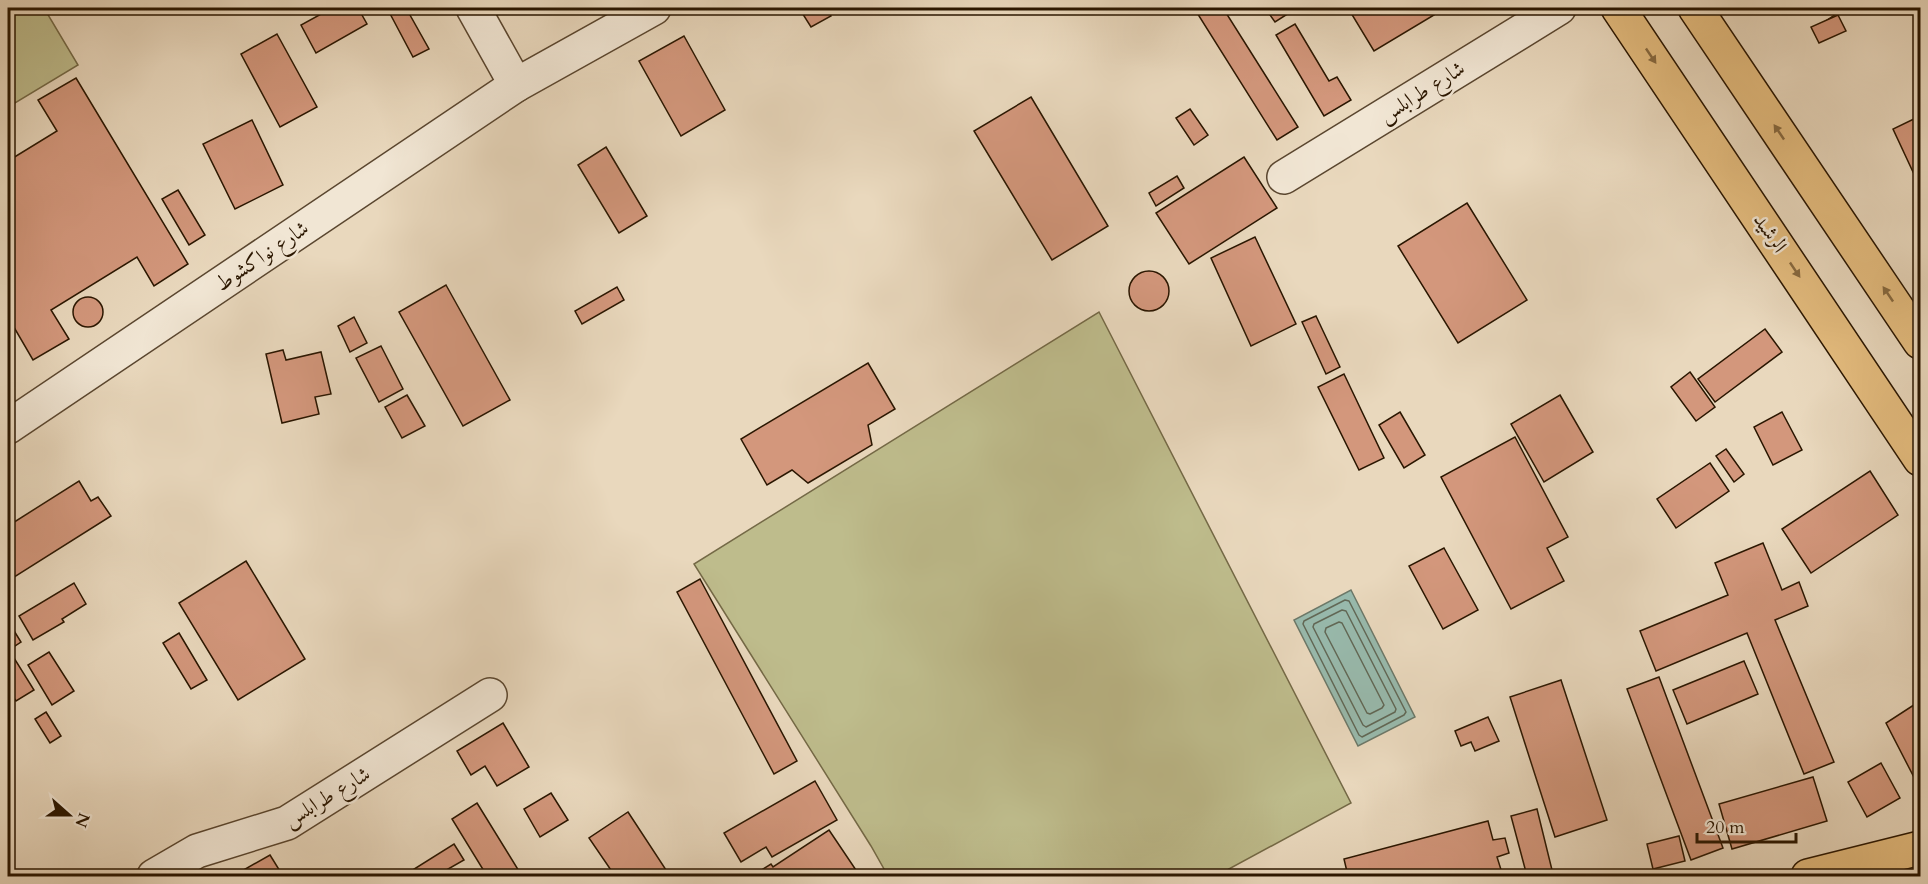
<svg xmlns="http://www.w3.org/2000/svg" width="1928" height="884" viewBox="0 0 1928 884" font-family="Cardo,Amiri,serif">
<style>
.green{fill:#bebc8c;stroke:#746946;stroke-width:1.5}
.water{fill:#98baad;stroke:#6c7868;stroke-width:1.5}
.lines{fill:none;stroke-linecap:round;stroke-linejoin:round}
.shore{stroke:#616856;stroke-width:1.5}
.building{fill:#d3977c;stroke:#2a1600;stroke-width:1.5}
.minor-casing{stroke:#5a462f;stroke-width:36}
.major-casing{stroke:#2a1600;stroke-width:36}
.minor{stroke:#f1e6d4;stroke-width:33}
.major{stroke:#e4bc7e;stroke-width:33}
.oneway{fill:#87693f}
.labels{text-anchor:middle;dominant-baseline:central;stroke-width:5;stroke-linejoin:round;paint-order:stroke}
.street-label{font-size:21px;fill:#2a1600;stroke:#f1e6d4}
</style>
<rect width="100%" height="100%" fill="#e9d8bd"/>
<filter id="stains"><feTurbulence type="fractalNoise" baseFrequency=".00333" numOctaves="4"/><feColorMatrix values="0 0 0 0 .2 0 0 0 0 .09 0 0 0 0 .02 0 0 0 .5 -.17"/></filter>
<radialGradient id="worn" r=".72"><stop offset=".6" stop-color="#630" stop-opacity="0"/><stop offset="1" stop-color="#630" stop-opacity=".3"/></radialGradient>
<g class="green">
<path d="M8,8H44L78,65L15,103L8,89Z"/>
<path d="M1099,312L1351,803L1216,876H888L871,846L694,564Z"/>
</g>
<path class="water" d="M1351,590L1415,717L1358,746L1294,620Z"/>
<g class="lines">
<g class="shore">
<path d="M1345,600L1349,601L1406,712L1404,715L1362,737L1359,735L1303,624L1304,621Z"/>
<path d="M1342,610L1346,611L1396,709L1395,712L1366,727L1363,725L1313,627L1314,624Z"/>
<path d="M1339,622L1342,623L1384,705L1382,708L1370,714L1367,713L1325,632L1326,628Z"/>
</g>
</g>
<g class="building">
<path d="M332,8H358L367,24L316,53L301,25Z"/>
<path d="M387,8H406L429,49L413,57Z"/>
<path d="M799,8H827L831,16L811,27Z"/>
<path d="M1194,8H1223L1298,127L1277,140Z"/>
<path d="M1265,8H1297L1275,22Z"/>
<path d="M1348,8H1429L1434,15L1374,51Z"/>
<path d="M1836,14L1844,28L1828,38L1820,25Z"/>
<path d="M1838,15L1846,31L1819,43L1811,27Z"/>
<path d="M1295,24L1329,81L1337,77L1351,100L1324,116L1276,35Z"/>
<path d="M277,34L317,107L280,127L241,54Z"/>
<path d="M684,36L725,110L681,136L639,61Z"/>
<path d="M76,78L188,264L154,286L137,257L51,310L69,339L33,360L8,317V161L57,131L38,100Z"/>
<path d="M1031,97L1108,226L1052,260L974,131Z"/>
<path d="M1190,109L1208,135L1194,145L1176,118Z"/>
<path d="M1920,116V187L1893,129Z"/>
<path d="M252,120L283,185L235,209L203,144Z"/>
<path d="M606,147L647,216L619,233L578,165Z"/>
<path d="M1244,157L1277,208L1189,264L1156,213Z"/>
<path d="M1177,176L1184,188L1156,206L1149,193Z"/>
<path d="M178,190L205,235L189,245L162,199Z"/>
<path d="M1467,203L1527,300L1458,343L1398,246Z"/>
<path d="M1255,237L1296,324L1251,346L1211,258Z"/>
<circle cx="1149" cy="291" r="20"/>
<path d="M446,285L510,400L463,426L399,312Z"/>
<path d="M617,287L624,300L582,324L575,311Z"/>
<circle cx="88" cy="312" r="15"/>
<path d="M1316,316L1340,367L1326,374L1302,322Z"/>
<path d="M354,317L367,343L350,352L338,326Z"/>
<path d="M1765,329L1782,352L1715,402L1698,379Z"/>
<path d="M381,346L403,389L379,402L356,358Z"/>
<path d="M283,350L286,360L321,352L331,394L315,397L319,414L282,423L266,354Z"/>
<path d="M868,363L895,409L868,425L872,445L808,483L792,470L767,485L741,439Z"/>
<path d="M1690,372L1715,407L1696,421L1671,387Z"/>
<path d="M1344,374L1384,458L1359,470L1318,387Z"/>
<path d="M407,395L425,426L402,438L385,407Z"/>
<path d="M1560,395L1593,452L1544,482L1511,424Z"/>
<path d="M1400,412L1425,455L1404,468L1379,425Z"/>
<path d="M1782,412L1802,450L1773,465L1754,427Z"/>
<path d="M1515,437L1568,537L1547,548L1564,581L1511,609L1441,477Z"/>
<path d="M1726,449L1744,474L1734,482L1716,456Z"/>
<path d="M1710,463L1729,491L1676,528L1657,499Z"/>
<path d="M1870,471L1898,515L1811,573L1782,529Z"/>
<path d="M79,481L91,501L98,497L111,516L8,581V526Z"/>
<path d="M1763,543L1782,590L1799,582L1808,606L1775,620L1834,762L1804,774L1747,633L1656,671L1640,631L1728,595L1715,563Z"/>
<path d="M1444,548L1478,610L1443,629L1409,566Z"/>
<path d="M246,561L305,659L238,700L179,603Z"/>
<path d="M700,579L797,761L774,774L677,592Z"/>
<path d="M74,583L86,604L62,619L64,622L33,640L19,616Z"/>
<path d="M8,621L21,642L9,650L34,690L16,701L8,689Z"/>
<path d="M179,633L207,680L191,689L163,643Z"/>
<path d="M49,652L74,691L52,705L28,665Z"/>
<path d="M1744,661L1758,694L1687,724L1673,690Z"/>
<path d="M1659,677L1723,848L1691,860L1627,689Z"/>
<path d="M1561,680L1607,820L1555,837L1510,697Z"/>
<path d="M1920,701V789L1886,723Z"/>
<path d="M46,712L61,736L50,743L35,719Z"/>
<path d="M1488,717L1499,741L1475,751L1471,742L1461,746L1455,731Z"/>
<path d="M503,723L529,767L497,786L485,766L471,775L457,751Z"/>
<path d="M1881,763L1900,798L1867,817L1848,782Z"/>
<path d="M1813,777L1827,821L1732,849L1719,804Z"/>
<path d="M815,781L837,820L772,857L766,847L741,862L724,833Z"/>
<path d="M551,793L568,820L540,837L524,809Z"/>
<path d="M477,803L522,876H487L452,819Z"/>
<path d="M1537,809L1553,874L1544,876H1527L1511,816Z"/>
<path d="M628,812L670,876H615L589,838Z"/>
<path d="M1488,821L1493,840L1505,838L1509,853L1497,857L1503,876H1348L1344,859Z"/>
<path d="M829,830L860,876H752L771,864L773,867Z"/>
<path d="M1679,836L1685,861L1653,869L1647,844Z"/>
<path d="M454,844L464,860L436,876H403Z"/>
<path d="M270,855L283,876H233Z"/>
</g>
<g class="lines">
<g class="minor-casing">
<g id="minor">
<path d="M473,8L516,85"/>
<path d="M1284,177L1559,8"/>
<path d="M8,427L516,85L654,8"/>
<path d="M154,876L197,851L287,823L490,695"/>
</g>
</g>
<g class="major-casing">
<g id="major">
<path d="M1618,8L1920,459"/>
<path d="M1695,8L1920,342"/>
<path d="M1808,876L1920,848"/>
</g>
</g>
<use href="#minor" class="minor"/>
<use href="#major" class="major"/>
</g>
<defs><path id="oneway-solid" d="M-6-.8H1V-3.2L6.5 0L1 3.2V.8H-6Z" transform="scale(1.5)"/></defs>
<g class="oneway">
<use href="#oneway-solid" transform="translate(1651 56) rotate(56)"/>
<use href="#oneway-solid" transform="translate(1779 132) rotate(-124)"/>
<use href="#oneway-solid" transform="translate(1795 270) rotate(56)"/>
<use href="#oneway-solid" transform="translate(1888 294) rotate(-124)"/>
</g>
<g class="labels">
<g class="street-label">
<text transform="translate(1422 92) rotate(-32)">شارع طرابلس</text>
<text transform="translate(1770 233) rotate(56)">الرشيد</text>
<text transform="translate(262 256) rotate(-34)">شارع نواكشوط</text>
<text transform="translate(327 797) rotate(-31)">شارع طرابلس</text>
</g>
</g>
<rect width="1928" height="884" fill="none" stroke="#e9d8bd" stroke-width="30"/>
<rect x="9" y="9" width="1910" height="866" fill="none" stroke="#2a1600" stroke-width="3"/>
<rect x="15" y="15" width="1898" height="854" fill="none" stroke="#2a1600" stroke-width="1.5"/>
<g transform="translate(69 815) rotate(111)" stroke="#f1e6d4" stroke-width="4.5" paint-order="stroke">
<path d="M0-4.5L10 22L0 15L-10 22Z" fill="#2a1600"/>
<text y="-9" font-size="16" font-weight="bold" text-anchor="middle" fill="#2a1600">N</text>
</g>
<path d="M1697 833v9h99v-9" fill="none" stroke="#2a1600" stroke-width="3"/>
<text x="1706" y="833" font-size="18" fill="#2a1600" stroke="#f1e6d4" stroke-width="4.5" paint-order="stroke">20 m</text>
<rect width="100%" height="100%" filter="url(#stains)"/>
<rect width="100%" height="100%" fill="url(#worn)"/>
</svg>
